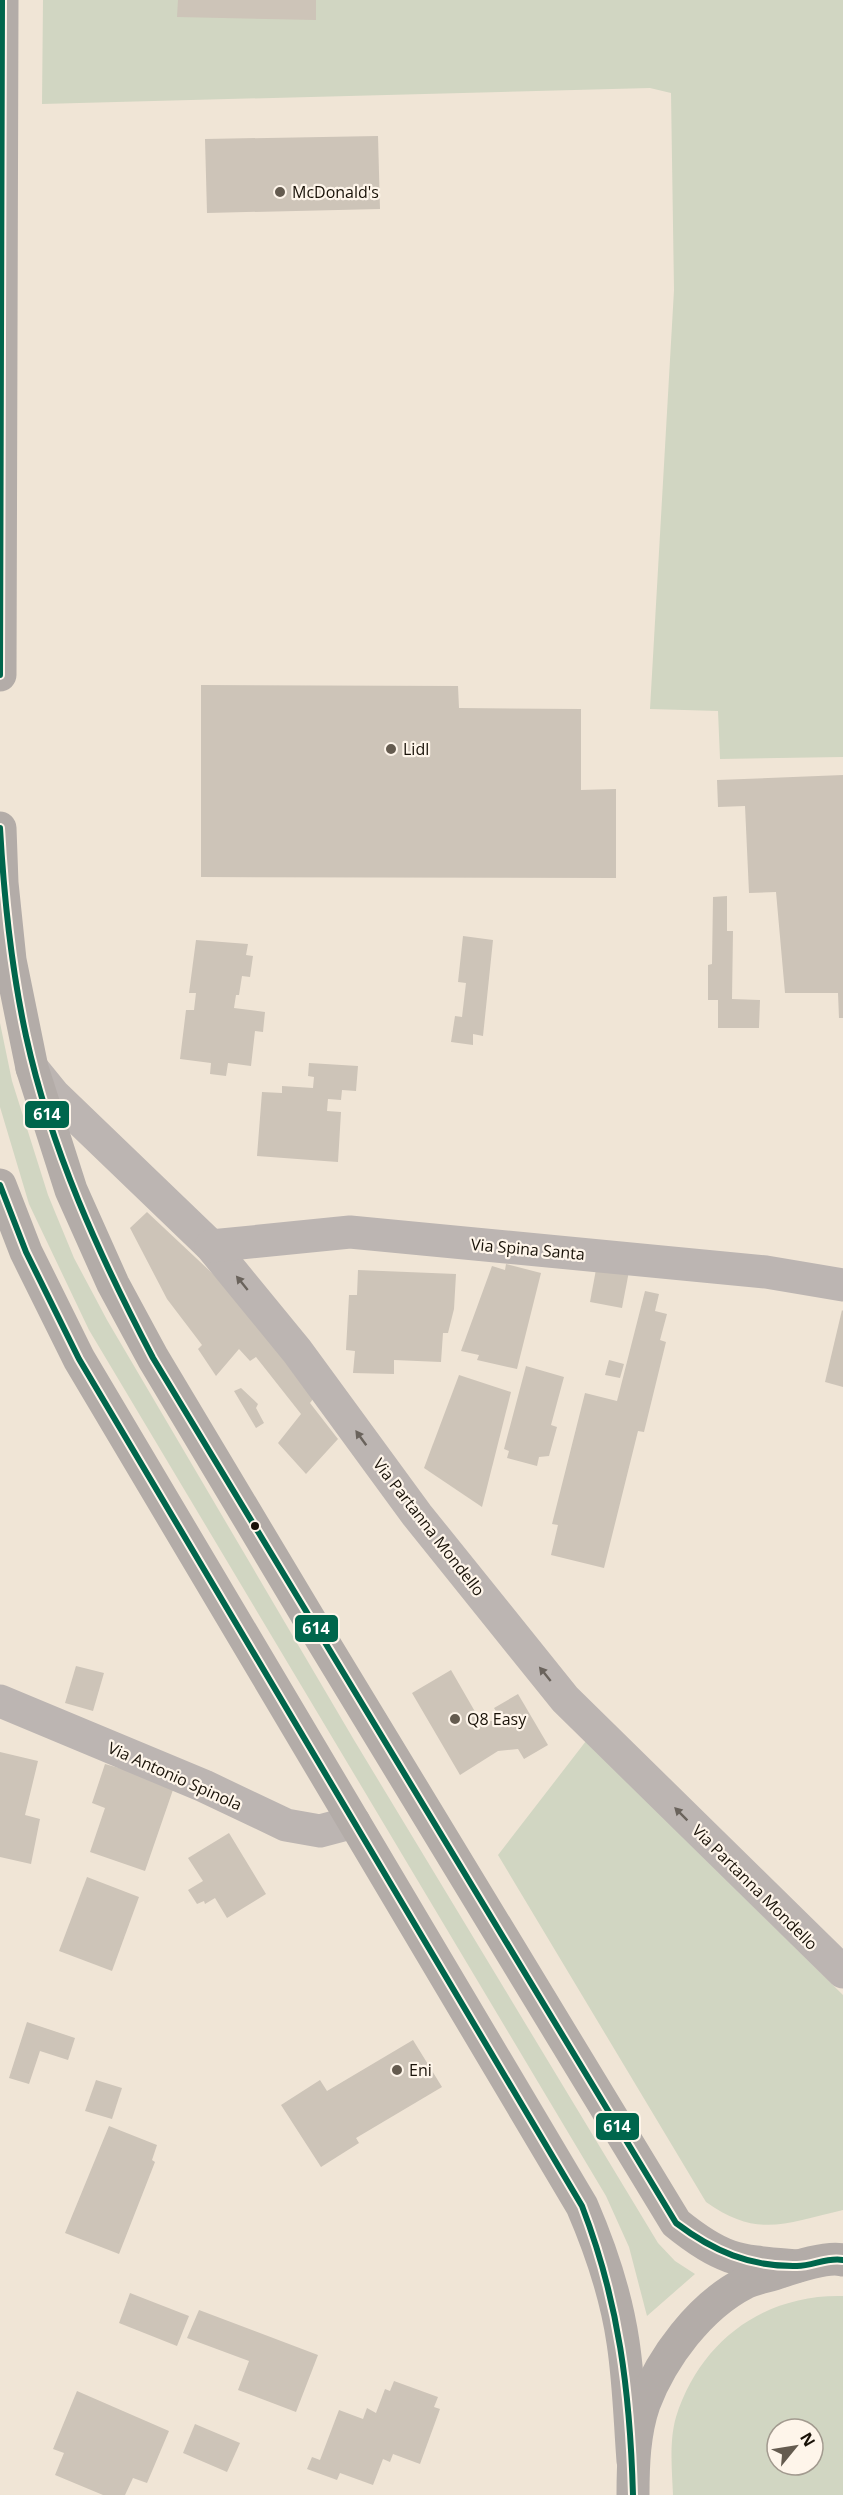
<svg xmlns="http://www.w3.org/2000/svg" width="843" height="2495" viewBox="0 0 843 2495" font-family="'Open Sans',sans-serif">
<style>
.green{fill:#d1d6c2;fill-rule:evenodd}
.building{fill:#cdc4b8}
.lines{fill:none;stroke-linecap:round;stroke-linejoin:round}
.street{stroke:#bcb5b2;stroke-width:33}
.secondary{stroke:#b3aca8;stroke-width:33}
.bus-1-casing{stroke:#fef5ea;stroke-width:10}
.bus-1{stroke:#00664c;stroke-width:6}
.oneway{fill:#6a635c}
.poi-dot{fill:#645b4f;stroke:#fef5ea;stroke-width:2}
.bus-dot{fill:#181107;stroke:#fef5ea;stroke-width:2}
.labels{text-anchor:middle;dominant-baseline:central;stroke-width:4.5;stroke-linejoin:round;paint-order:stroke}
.poi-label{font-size:16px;fill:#181107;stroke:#fef5ea;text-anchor:start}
.street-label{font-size:16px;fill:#181107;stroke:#fef5ea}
.line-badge{stroke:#fef5ea;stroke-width:2}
.badge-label{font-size:16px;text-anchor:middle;font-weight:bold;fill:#fff}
</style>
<rect width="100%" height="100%" fill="#f0e5d6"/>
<g class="green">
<path d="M43,0H843V757L720,759L718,711L650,709L674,290L671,93L650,88L42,104Z"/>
<path d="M0,1023L12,1081L48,1195L74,1258L107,1320L354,1740L658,2243L675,2261L695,2274L647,2316L629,2247L606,2196L89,1330L29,1204L0,1107Z"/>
<path d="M586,1741L843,1995V2210C786,2223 758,2239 706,2202L498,1855Z"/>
<path d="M843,2296V2495H673C672,2470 669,2441 676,2417C700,2341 764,2294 843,2296ZM777,2429H813V2465H777Z"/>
</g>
<g class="building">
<path d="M178,0H316V20L177,17Z"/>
<path d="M378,136L380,209L207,213L205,139Z"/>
<path d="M201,685L458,686L459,708L581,709V790L616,789V878L201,877Z"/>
<path d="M843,775V1018H839L838,993H785L776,892L749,893L745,806L718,807L717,780Z"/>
<path d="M727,896V931H733L732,999L760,1000L759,1028H718V1000H708V965L712,964L713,897Z"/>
<path d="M463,936L493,940L483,1036L473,1034V1045L451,1042L455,1016L462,1017L466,983L458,982Z"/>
<path d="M196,940L248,944L246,955L253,956L250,977L242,976L239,995H236L234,1008L265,1012L263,1032L255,1031L251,1066L228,1063L226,1076L210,1074L211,1063L180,1059L186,1010H194L196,993H189Z"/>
<path d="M309,1063L358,1066L356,1091L342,1090L341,1100L328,1099L327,1111L341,1112L338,1162L257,1156L262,1092L282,1093V1086L313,1088L314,1077L308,1076Z"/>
<path d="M147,1212L212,1273L249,1313L313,1399L310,1403L338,1439L306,1474L278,1443L301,1414L256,1357L250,1361L239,1349L216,1376L198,1349L202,1345L167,1299L130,1228Z"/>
<path d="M506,1264L541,1273L517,1369L477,1360L479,1355L461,1351L492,1266L505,1270Z"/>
<path d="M597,1264L629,1271L622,1308L590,1302Z"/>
<path d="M358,1270L456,1274L454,1309L448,1333H443L441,1362L394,1360V1374L353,1373L355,1351L346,1350L349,1295H357Z"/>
<path d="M645,1291L659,1294L655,1311L667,1314L660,1340L666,1342L644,1432L638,1431L604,1568L551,1555L558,1525L552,1524L585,1393L617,1401Z"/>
<path d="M842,1310L843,1311V1387L825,1382Z"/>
<path d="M609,1360L624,1364L620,1378L605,1375Z"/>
<path d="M526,1366L564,1377L551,1425L557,1427L549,1456L539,1457L537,1466L507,1458L509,1451L504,1449Z"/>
<path d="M459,1375L511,1392L482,1507L424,1468Z"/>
<path d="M241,1388L258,1404L256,1408L264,1423L256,1428L234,1391Z"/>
<path d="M76,1666L104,1673L93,1711L65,1703Z"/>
<path d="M451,1670L481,1722L501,1720L494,1708L518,1694L548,1745L524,1759L518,1749L498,1751L460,1775L412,1693Z"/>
<path d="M0,1752L38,1761L25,1815L40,1819L31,1864L0,1857Z"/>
<path d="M105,1764L175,1784L145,1871L90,1852L105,1808L92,1803Z"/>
<path d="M229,1833L266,1894L227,1918L215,1898L205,1904L204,1901L197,1904L188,1890L203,1881L188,1858Z"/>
<path d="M87,1877L139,1897L112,1971L59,1951Z"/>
<path d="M27,2022L75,2038L68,2060L40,2051L29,2084L9,2078Z"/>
<path d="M413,2040L442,2087L356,2138L359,2143L321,2167L281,2105L320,2080L327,2091Z"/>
<path d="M96,2080L122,2088L112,2119L85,2111Z"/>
<path d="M109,2126L157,2145L152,2160L155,2162L119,2254L65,2233Z"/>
<path d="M130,2293L189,2316L177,2346L119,2323Z"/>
<path d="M199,2310L318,2355L296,2412L238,2390L249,2361L187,2338Z"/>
<path d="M394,2381L438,2397L434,2407L440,2409L420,2464L393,2454L390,2462L383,2459L373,2485L340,2473L337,2480L307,2469L312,2457L320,2460L339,2410L363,2419L367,2408L376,2413L385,2389L390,2391Z"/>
<path d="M77,2391L169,2431L147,2483L133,2478L125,2495H103L55,2475L64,2453L53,2449Z"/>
<path d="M195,2424L240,2443L227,2472L183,2453Z"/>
</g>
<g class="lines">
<g class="street">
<path d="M32,1068L54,1095L211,1246L297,1351L417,1515L565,1699L843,1972"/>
<path d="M211,1246L350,1232L766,1272L843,1285"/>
<path d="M0,1701L204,1786L286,1825L320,1831L354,1822"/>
</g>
<g class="secondary">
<path d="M0,675L2,0"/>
<path d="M0,828L2,883L10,960L32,1068L71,1190L113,1284L153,1358L314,1627L676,2223C724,2262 739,2261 798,2266"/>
<path d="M0,1185L26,1252L79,1359L582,2206C601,2250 616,2294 623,2342C629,2381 630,2422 633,2461"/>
<path d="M633,2495C633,2465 634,2433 644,2404C662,2357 700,2306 745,2283C756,2278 769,2276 780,2272C795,2267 828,2256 843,2260"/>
</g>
<g class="bus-1-casing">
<g id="bus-1">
<path d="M0,675L2,0"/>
<path d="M0,828C4,898 11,967 26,1036C51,1150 99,1255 153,1358L676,2223C713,2251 750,2267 797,2266C813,2266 827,2257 843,2260"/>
<path d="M0,1185L26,1252L79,1359L582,2206C619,2302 630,2392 633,2495"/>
</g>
</g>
<use href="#bus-1" class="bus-1"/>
</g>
<defs><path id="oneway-solid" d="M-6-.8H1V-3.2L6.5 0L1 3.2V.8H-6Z" transform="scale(1.5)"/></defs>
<g class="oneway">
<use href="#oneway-solid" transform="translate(242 1283) rotate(-129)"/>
<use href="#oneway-solid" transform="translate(361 1438) rotate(-126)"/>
<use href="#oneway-solid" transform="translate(545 1674) rotate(-129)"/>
<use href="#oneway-solid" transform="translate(681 1814) rotate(-135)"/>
</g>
<g class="poi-dot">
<circle cx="280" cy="192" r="6"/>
<circle cx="391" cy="749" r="6"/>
<circle cx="455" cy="1719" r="6"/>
<circle cx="397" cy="2070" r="6"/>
</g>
<circle class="bus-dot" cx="255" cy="1526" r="5"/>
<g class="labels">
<g class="poi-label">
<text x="292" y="192">McDonald's</text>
<text x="403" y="749">Lidl</text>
<text x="467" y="1719">Q8 Easy</text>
<text x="409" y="2070">Eni</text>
</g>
<g class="street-label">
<text transform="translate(528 1249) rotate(5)">Via Spina Santa</text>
<text transform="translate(429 1527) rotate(52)">Via Partanna Mondello</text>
<text transform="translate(175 1776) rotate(24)">Via Antonio Spinola</text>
<text transform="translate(755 1887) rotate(45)">Via Partanna Mondello</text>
</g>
</g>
<g class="line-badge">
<rect x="24" y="1100" width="46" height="29" rx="6" fill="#00664c"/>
<rect x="294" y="1614" width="45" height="29" rx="6" fill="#00664c"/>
<rect x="595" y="2112" width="45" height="29" rx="6" fill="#00664c"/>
</g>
<g class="badge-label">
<text x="47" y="1120">614</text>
<text x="316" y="1634">614</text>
<text x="617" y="2132">614</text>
</g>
<g transform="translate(795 2447) rotate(60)"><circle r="28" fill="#fef5ea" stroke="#a29a8f" stroke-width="1.5"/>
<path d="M0-4.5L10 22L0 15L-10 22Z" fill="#645b4f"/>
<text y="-9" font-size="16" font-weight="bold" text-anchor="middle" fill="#181107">N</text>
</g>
</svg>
